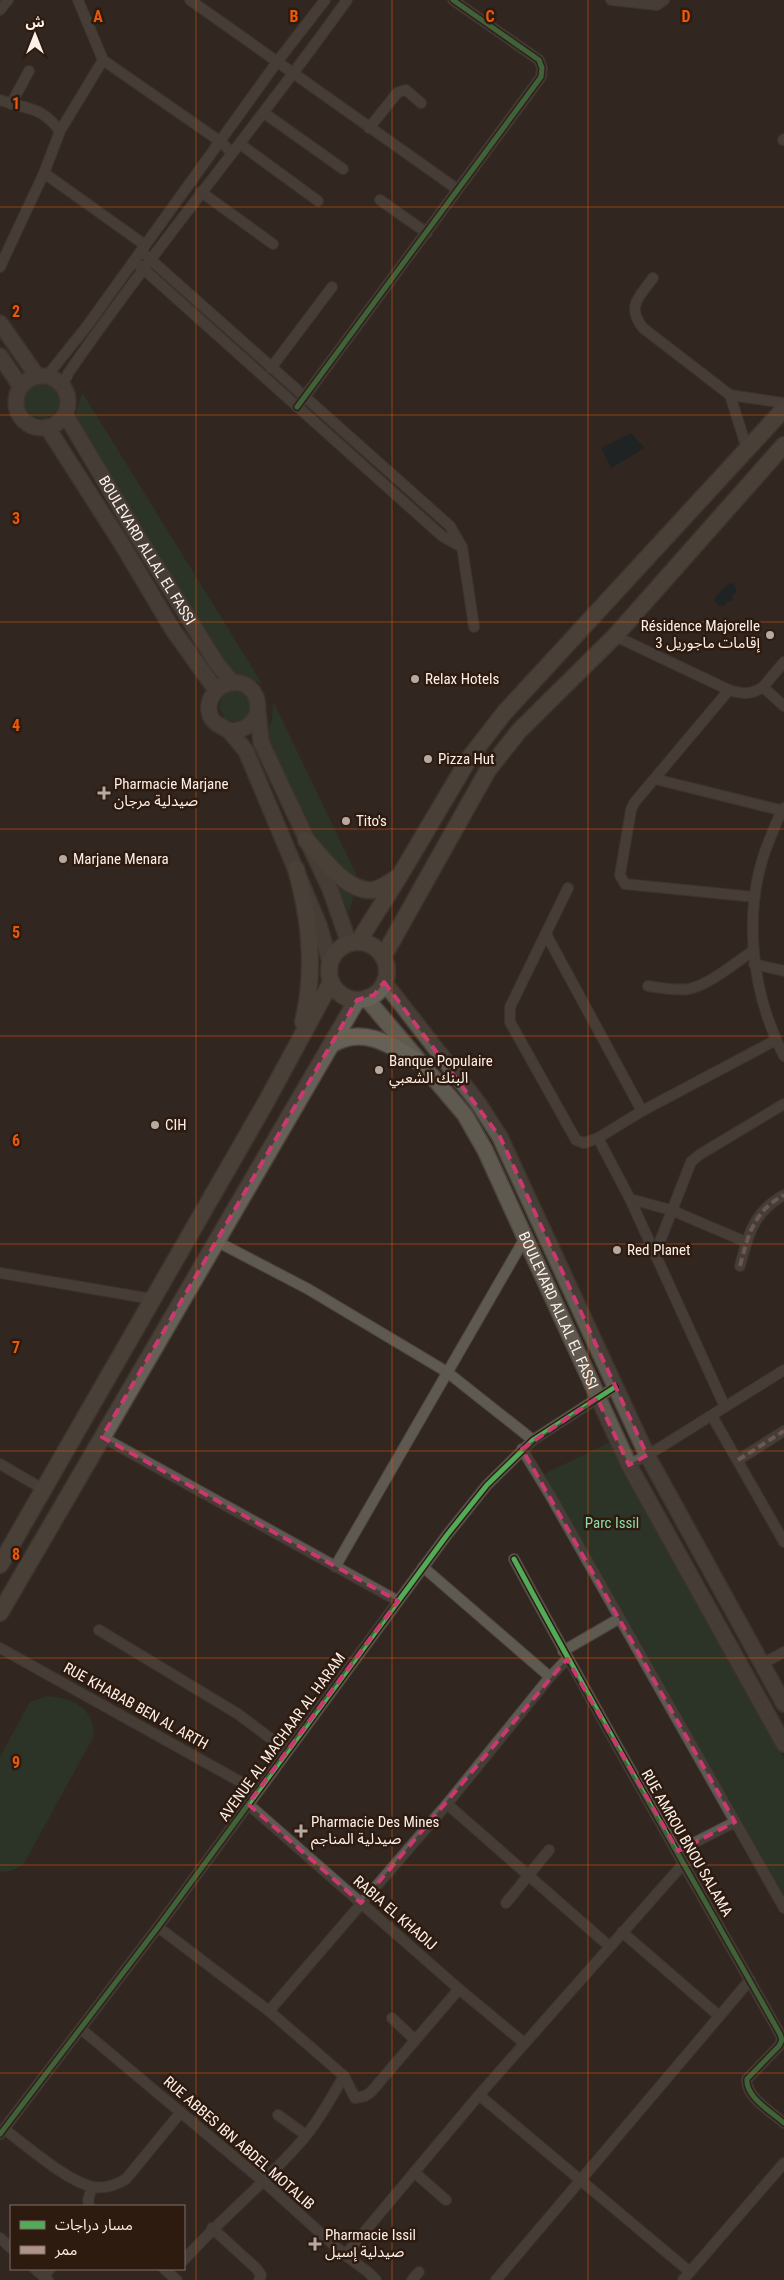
<svg xmlns="http://www.w3.org/2000/svg" width="784" height="2280" viewBox="0 0 784 2280" font-family="'Roboto Condensed','Noto Sans Arabic',sans-serif">
<style>
.green{fill:#274330}
.water{fill:#0c2027}
.lines{fill:none;stroke-linecap:round;stroke-linejoin:round}
.minor-casing{stroke:#4c433e;stroke-width:12}
.secondary-casing{stroke:#4c433e;stroke-width:18}
.primary-casing{stroke:#4c433e;stroke-width:19}
.minor{stroke:#5e5951;stroke-width:10}
.secondary{stroke:#5e5a50;stroke-width:15}
.primary{stroke:#666156;stroke-width:16}
.quiet{stroke:#af9288;stroke-width:4;stroke-dasharray:8 4;stroke-linecap:butt}
.cycleway-casing{stroke:#2e1b10;stroke-width:8}
.cycleway{stroke:#51ab58;stroke-width:5}
.marked{fill:none;stroke:#cb3870;stroke-width:4;stroke-dasharray:10 6;stroke-linejoin:round}
.grid{fill:none;stroke:#e8590c;stroke-width:1;stroke-opacity:0.55}
.poi-dot{fill:#b6a9a2;stroke:#2e1b10;stroke-width:2}
.labels{text-anchor:middle;dominant-baseline:central;stroke-width:5;stroke-linejoin:round;paint-order:stroke}
.street-label{font-size:15px;fill:#fdf0e8;stroke:#2e1b10}
.poi-label{font-size:15px;fill:#fdf0e8;stroke:#2e1b10;text-anchor:start}
.park-label{font-size:15px;fill:#8adea7;stroke:#2e1b10}
.grid-label{font-size:16px;text-anchor:middle;font-weight:bold;fill:#e8590c;stroke:#2e1b10;stroke-width:5;stroke-linejoin:round;paint-order:stroke}
</style>
<rect width="100%" height="100%" fill="#312620"/>
<g class="green">
<circle cx="42" cy="400" r="18"/>
<path d="M82,392L263,685L252,679L232,676L74,420Z"/>
<path d="M234,688L252,697L250,717L238,723L225,719L219,708L222,695Z"/>
<path d="M273,701L359,880L349,912L265,735L272,720Z"/>
<path d="M610,1442L784,1759V1902L542,1475Z"/>
<path d="M47,1696C73,1699 93,1706 94,1736L23,1865L11,1871L0,1872V1757L30,1702Z"/>
</g>
<g class="water">
<path d="M631,433L645,448L611,468L601,448Z"/>
<path d="M730,583L734,584L737,590L732,596L733,600L727,602L724,606L717,605L714,599L723,588Z"/>
</g>
<g class="lines">
<g class="minor-casing">
<g id="minor">
<path d="M190,0L457,189"/>
<path d="M611,0L657,5L664,0"/>
<path d="M0,10L8,0"/>
<path d="M103,60L221,142L232,153"/>
<path d="M0,100C28,110 40,105 60,131"/>
<path d="M11,104L29,71"/>
<path d="M264,113L343,169"/>
<path d="M369,128L398,92L406,90L421,103"/>
<path d="M783,140L784,139"/>
<path d="M240,144L318,201"/>
<path d="M44,173L145,245"/>
<path d="M201,192L273,244"/>
<path d="M380,200L427,233"/>
<path d="M141,251L450,526L462,547L474,627"/>
<path d="M139,265L442,536L462,547"/>
<path d="M0,267L44,173L60,131L103,60L78,0"/>
<path d="M653,278C639,297 626,306 643,328L730,395L784,403"/>
<path d="M271,368L332,287"/>
<path d="M47,376L87,326L277,62L325,0"/>
<path d="M62,386L69,372C157,245 257,126 347,0"/>
<path d="M730,395L747,449"/>
<path d="M297,407L541,77L542,68L539,60L453,0"/>
<path d="M615,636L729,690C742,694 751,695 763,687L784,706"/>
<path d="M763,687L784,662"/>
<path d="M729,690L634,803L631,810L620,875L625,884L755,897"/>
<path d="M655,779L784,811"/>
<path d="M784,808C778,816 775,827 771,836C741,905 750,990 784,1056"/>
<path d="M568,888L510,1007V1022L576,1140L584,1143L598,1138L642,1111L776,1040"/>
<path d="M546,934L642,1111"/>
<path d="M754,964L784,971"/>
<path d="M648,986C661,988 675,991 688,989C708,986 736,962 753,951"/>
<path d="M598,1138L630,1199L725,1407"/>
<path d="M630,1199L671,1210L746,1242"/>
<path d="M216,1241L308,1289L447,1372L533,1440"/>
<path d="M655,1254L691,1162L699,1155L784,1104"/>
<path d="M740,1266C748,1235 754,1211 784,1195"/>
<path d="M0,1273L152,1299"/>
<path d="M712,1416L784,1542"/>
<path d="M102,1437L398,1601"/>
<path d="M522,1449L550,1495L784,1908"/>
<path d="M738,1460L784,1431"/>
<path d="M0,1464L43,1489"/>
<path d="M629,1465L656,1450L784,1370"/>
<path d="M514,1559C600,1719 691,1876 780,2034L782,2040L779,2046L747,2079C745,2097 772,2112 784,2123"/>
<path d="M335,1567L525,1238"/>
<path d="M423,1567L550,1677"/>
<path d="M99,1630L238,1714L287,1751"/>
<path d="M0,1648L257,1791"/>
<path d="M563,1651L620,1618"/>
<path d="M762,1664L784,1652"/>
<path d="M248,1804L459,1989L524,2043"/>
<path d="M447,1804L609,1946"/>
<path d="M678,1851L735,1822"/>
<path d="M506,1903L549,1850"/>
<path d="M158,1927L269,2011L344,2076L355,2098L365,2096L371,2092L459,1989"/>
<path d="M622,1932L718,2015"/>
<path d="M269,2011L447,1804L550,1677L567,1659"/>
<path d="M392,2018L415,2040"/>
<path d="M81,2029L264,2182L345,2255L368,2272L376,2280"/>
<path d="M479,2095L690,2272"/>
<path d="M278,2115L306,2135"/>
<path d="M4,2129C26,2145 66,2181 93,2187C105,2189 116,2185 126,2179L181,2112"/>
<path d="M0,2134L158,1927L447,1535L487,1485L533,1440L615,1387"/>
<path d="M414,2172L446,2200"/>
<path d="M89,2206L88,2200L92,2187"/>
<path d="M212,2228L256,2268L261,2275L259,2280"/>
<path d="M0,2238L11,2248"/>
<path d="M345,2255L479,2095L684,1863"/>
<path d="M184,2260C222,2217 268,2181 305,2137C320,2119 332,2096 344,2076"/>
<path d="M35,2269L48,2280"/>
<path d="M164,2269L177,2280"/>
<path d="M43,2276L50,2269"/>
<path d="M412,2280L419,2272"/>
<path d="M496,2280L750,1980"/>
<path d="M683,2280L784,2163"/>
</g>
</g>
<g class="secondary-casing">
<g id="secondary">
<path d="M0,323L37,376"/>
<path d="M0,356L21,387"/>
<circle cx="42" cy="402" r="26"/>
<path id="s1" d="M65,414L135,532L217,664L233,683"/>
<path d="M47,427L120,541L173,630L216,690"/>
<path d="M258,712L261,742L330,889L349,943"/>
<path d="M229,731C271,731 263,677 230,683C215,686 203,704 212,719C215,724 223,727 228,730C234,736 240,744 246,751L319,925L330,962"/>
<path d="M384,982L479,1104L500,1137L647,1455L784,1704"/>
<path id="s2" d="M366,998L465,1115L485,1150L629,1465L784,1744"/>
</g>
</g>
<g class="primary-casing">
<g id="primary">
<path d="M306,840C323,857 346,893 373,890C381,889 391,881 397,878"/>
<path d="M296,869C310,919 316,970 303,1022"/>
<path d="M358,942L399,877L470,757L505,712L784,409"/>
<circle cx="358" cy="971" r="29"/>
<path d="M383,957L488,770L519,731L615,636L784,445"/>
<path d="M331,1045C363,1024 393,1046 422,1064"/>
<path d="M0,1565L265,1104L331,982"/>
<path d="M0,1613L357,1000"/>
</g>
</g>
<use href="#minor" class="minor"/>
<use href="#secondary" class="secondary"/>
<use href="#primary" class="primary"/>
<g class="quiet">
<path d="M740,1266C748,1235 754,1211 784,1195"/>
<path d="M738,1460L784,1431"/>
</g>
<g class="cycleway-casing">
<g id="cycleway">
<path d="M297,407L541,77L542,68L539,60L453,0"/>
<path d="M514,1559C600,1719 691,1876 780,2034L782,2040L779,2046L747,2079C745,2097 772,2112 784,2123"/>
<path d="M0,2134L158,1927L447,1535L487,1485L533,1440L615,1387"/>
</g>
</g>
<use href="#cycleway" class="cycleway"/>
</g>
<path d="M0 0H784V2280H0ZM384,982L500,1137L647,1455L629,1465L597,1398L522,1449L735,1822L678,1851L567,1659L361,1903L248,1804L398,1601L102,1437L357,1000L374,995Z" fill="#312620" fill-opacity=".55" fill-rule="evenodd"/>
<path class="marked" d="M384,982L500,1137L647,1455L629,1465L597,1398L522,1449L735,1822L678,1851L567,1659L361,1903L248,1804L398,1601L102,1437L357,1000L374,995Z"/>
<path class="grid" d="M196,0V2280M392,0V2280M588,0V2280M0,207H784M0,415H784M0,622H784M0,829H784M0,1036H784M0,1244H784M0,1451H784M0,1658H784M0,1865H784M0,2073H784"/>
<g class="poi-dot">
<circle cx="770" cy="635" r="5"/>
<circle cx="415" cy="679" r="5"/>
<circle cx="428" cy="759" r="5"/>
<path d="M101.5 785.5h5v5h5v5h-5v5h-5v-5h-5v-5h5z"/>
<circle cx="346" cy="821" r="5"/>
<circle cx="63" cy="859" r="5"/>
<circle cx="379" cy="1070" r="5"/>
<circle cx="155" cy="1125" r="5"/>
<circle cx="617" cy="1250" r="5"/>
<path d="M298.5 1823.5h5v5h5v5h-5v5h-5v-5h-5v-5h5z"/>
<path d="M312.5 2236.5h5v5h5v5h-5v5h-5v-5h-5v-5h5z"/>
</g>
<g class="labels">
<g class="street-label">
<text stroke="none"><textPath href="#s1" startOffset="159">BOULEVARD ALLAL EL FASSI</textPath></text>
<text stroke="none"><textPath href="#s2" startOffset="370">BOULEVARD ALLAL EL FASSI</textPath></text>
<text transform="translate(136 1706) rotate(29)">RUE KHABAB BEN AL ARTH</text>
<text transform="translate(282 1737) rotate(-54)">AVENUE AL MACHAAR AL HARAM</text>
<text transform="translate(687 1843) rotate(60)">RUE AMROU BNOU SALAMA</text>
<text transform="translate(395 1913) rotate(41)">RABIA EL KHADIJ</text>
<text transform="translate(239 2143) rotate(41)">RUE ABBES IBN ABDEL MOTALIB</text>
</g>
<g class="poi-label">
<text x="760" y="626" text-anchor="end">Résidence Majorelle<tspan x="760" dy="17">إقامات ماجوريل 3</tspan></text>
<text x="425" y="679">Relax Hotels</text>
<text x="438" y="759">Pizza Hut</text>
<text x="114" y="784">Pharmacie Marjane<tspan x="114" dy="17">صيدلية مرجان</tspan></text>
<text x="356" y="821">Tito's</text>
<text x="73" y="859">Marjane Menara</text>
<text x="389" y="1061">Banque Populaire<tspan x="389" dy="17">البنك الشعبي</tspan></text>
<text x="165" y="1125">CIH</text>
<text x="627" y="1250">Red Planet</text>
<text x="311" y="1822">Pharmacie Des Mines<tspan x="311" dy="17">صيدلية المناجم</tspan></text>
<text x="325" y="2235">Pharmacie Issil<tspan x="325" dy="17">صيدلية إسيل</tspan></text>
</g>
<g class="park-label">
<text x="612" y="1523">Parc Issil</text>
</g>
</g>
<g class="grid-label">
<text x="98" y="22">A</text>
<text x="294" y="22">B</text>
<text x="490" y="22">C</text>
<text x="686" y="22">D</text>
<text x="16" y="109">1</text>
<text x="16" y="317">2</text>
<text x="16" y="524">3</text>
<text x="16" y="731">4</text>
<text x="16" y="938">5</text>
<text x="16" y="1146">6</text>
<text x="16" y="1353">7</text>
<text x="16" y="1560">8</text>
<text x="16" y="1768">9</text>
</g>
<rect x="10" y="2205" width="175" height="65" fill="#2e1b10" stroke="#817066"/>
<rect x="20" y="2221" width="25" height="8" fill="#51ab58" stroke="#817066"/>
<text x="55" y="2230" font-size="15" fill="#fdf0e8">مسار دراجات</text>
<rect x="20" y="2246" width="25" height="8" fill="#af9288" stroke="#817066"/>
<text x="55" y="2255" font-size="15" fill="#fdf0e8">ممر</text>
<g transform="translate(35 35)" stroke="#2e1b10" stroke-width="4" paint-order="stroke">
<path d="M0-4L9 19L0 12L-9 19Z" fill="#fdf0e8"/>
<text y="-8" font-size="14" font-weight="bold" text-anchor="middle" fill="#fdf0e8">ش</text>
</g>
</svg>
